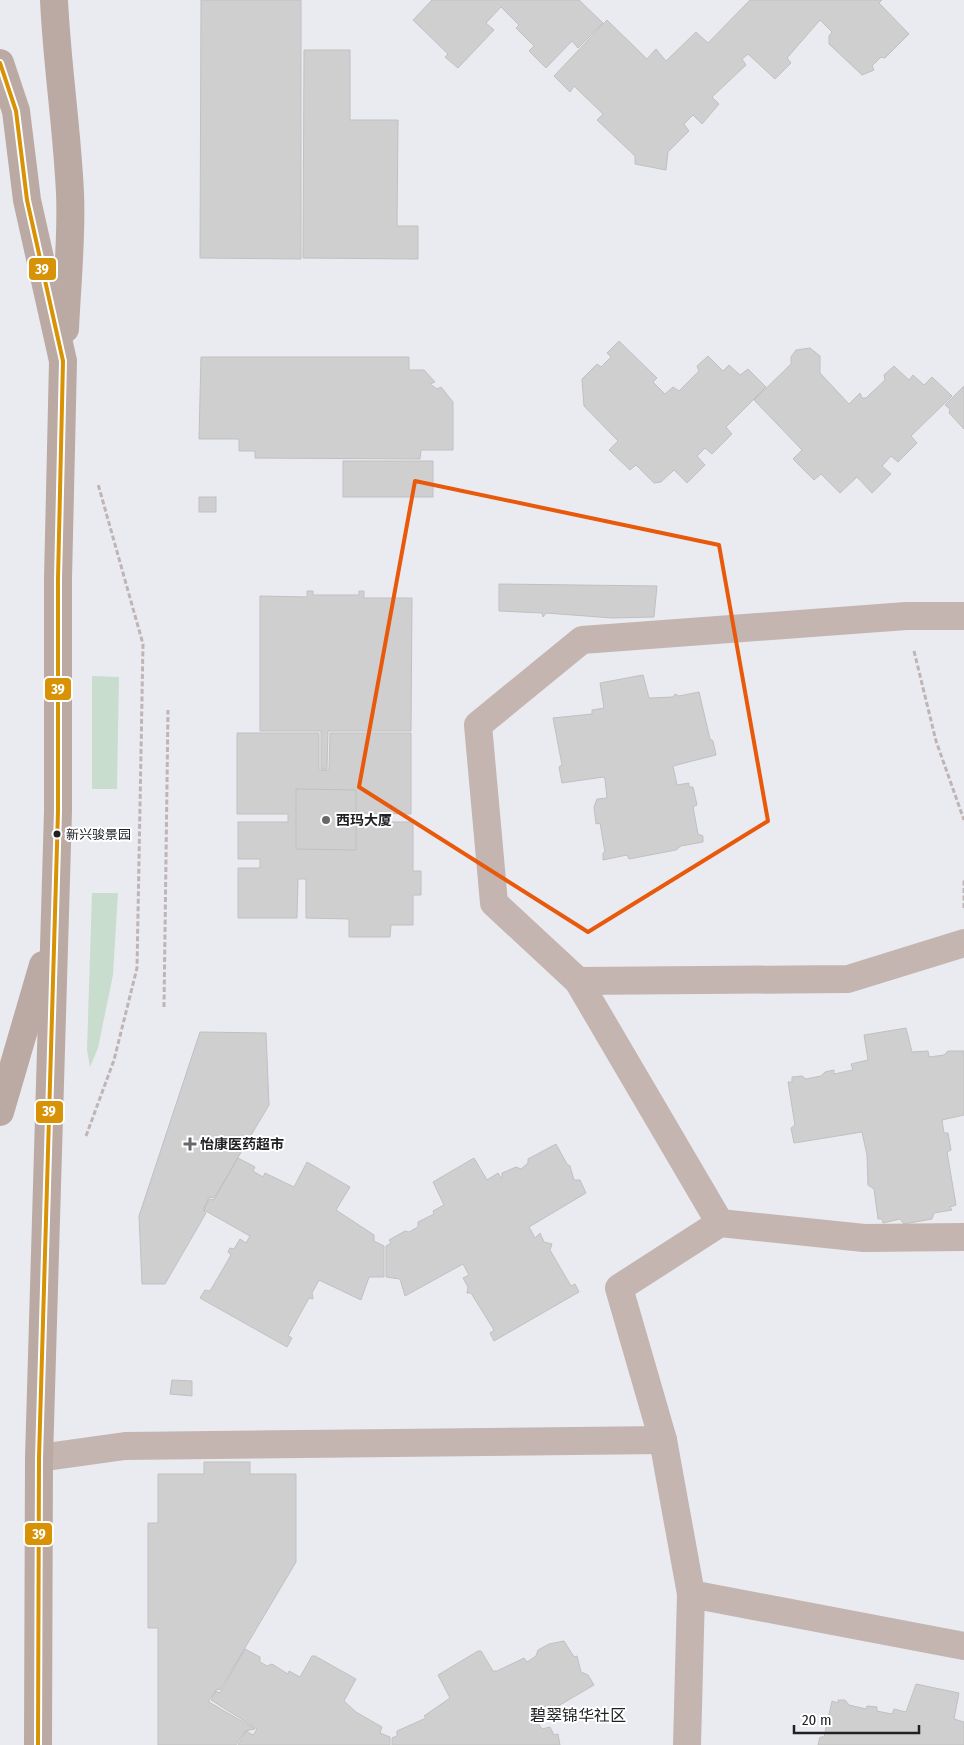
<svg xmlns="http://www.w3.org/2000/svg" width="964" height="1745" viewBox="0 0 964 1745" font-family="'Fira Sans Condensed','Noto Sans SC',sans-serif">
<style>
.green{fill:#c8ddcd}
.building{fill:#d0cfd0;stroke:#c1c0c1}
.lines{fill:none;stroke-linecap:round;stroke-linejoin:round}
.path{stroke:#beb5b4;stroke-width:3;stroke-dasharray:5 2.5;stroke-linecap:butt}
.street{stroke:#c4b5b0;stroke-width:28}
.secondary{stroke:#bbaaa4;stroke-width:28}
.bus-1-casing{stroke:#fff;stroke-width:8}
.bus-1{stroke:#d79205;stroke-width:4}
.marked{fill:none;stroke:#e8590c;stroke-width:4;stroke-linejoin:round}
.poi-dot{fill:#67686b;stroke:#fff;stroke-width:2}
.bus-dot{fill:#202124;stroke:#fff;stroke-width:2}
.labels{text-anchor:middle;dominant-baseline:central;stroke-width:4;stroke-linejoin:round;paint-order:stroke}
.bus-label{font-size:13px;fill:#202124;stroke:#fff;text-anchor:start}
.poi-label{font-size:14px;font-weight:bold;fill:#202124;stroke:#fff;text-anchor:start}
.quarter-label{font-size:16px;fill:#202124;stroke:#fff}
.line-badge{stroke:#fff;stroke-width:2}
.badge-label{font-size:14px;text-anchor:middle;font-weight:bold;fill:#fff}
</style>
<rect width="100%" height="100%" fill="#eaebf0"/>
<g class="green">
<path d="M92,676L119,677L117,789H92Z"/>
<path d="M92,893H118L113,975L98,1048L90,1067L87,1050Z"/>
</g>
<g class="building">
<path d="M201,0H301V259L200,258Z"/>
<path d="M432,0H579L603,23L578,48L572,41L546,68L529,51L534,46L516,28L519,25L501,7L486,23L494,30L458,68L445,57L448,54L413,20Z"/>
<path d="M750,0H882L879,3L909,34L885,58L881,57L872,66L874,70L862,75L829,44V36L832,32L820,20L787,58L791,63L775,79L748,54L742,59L746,65L712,97L719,104L702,124L693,115L684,124L689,131L668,152L666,170L635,164V156L597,120L603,114L574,86L570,92L554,76L607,20L647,59L656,49L666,61L696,32L708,43Z"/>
<path d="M304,50H350V120H398L397,226H418V259L303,258Z"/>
<path d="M619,341L657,378L653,382L665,394L673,387L679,391L699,371L697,366L708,356L723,371L729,365L740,375L748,369L766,387L726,427L732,434L712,454L705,448L697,456L705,465L687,483L674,470L661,482L654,483L636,465L630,470L609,450L618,441L584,406L582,379L597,364L601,367L611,357L607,353Z"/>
<path d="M810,348L820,356V373L849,404L860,393L862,398H866L885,380L884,375L894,366L909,380L913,375L924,385L932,377L952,396L911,436L917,443L898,462L891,456L882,466L891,474L872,493L857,477L840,493L821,474L814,480L793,459L802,450L754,400L791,364V357L796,350Z"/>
<path d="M201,357H409V370H424L435,382L430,384L437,389L441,387L453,402V450H421L420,459L255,458V451H239V439H199Z"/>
<path d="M964,386V429L949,413L950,409L945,405Z"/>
<rect x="343" y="461" width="90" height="36"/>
<rect x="199" y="497" width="17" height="15"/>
<path d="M499,584L657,586L654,617L612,618L546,613L543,617L542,613L499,611Z"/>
<path d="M307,591H313V595H359V591H364V598H412L411,731H328L327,769H321V731H260V596L307,597Z"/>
<path d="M643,675L649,698L673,697L675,694L679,696L699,692L710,739L713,741L716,755L673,766L677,785L689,783V787H693L697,805L693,807L698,834L703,836V842L681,846L676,850L629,859L627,855L603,860V853L605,852L600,823L596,824L594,807L597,799L607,798L605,779L603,777L562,783L559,767L562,765L553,718L592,714V710L604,708L600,683Z"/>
<path d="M237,733H319V770H329L330,733H411V814L361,813V822H413V871H421V895H413V925H391L390,937H349V919L306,918V879H298L297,918H238V868H260V859H238V822H288V814H237Z"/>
<path d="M296,789L356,790V850L296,849Z"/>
<path d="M906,1028L912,1052L928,1051L929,1057L944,1055L948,1051H964V1115L942,1120L944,1133H948L951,1150L947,1152L956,1205L950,1207L952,1210L934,1213L932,1219L904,1224L900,1219L883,1223L882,1219H878L874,1189L868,1185L867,1155L862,1132L794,1143L791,1128L795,1125L788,1082H792V1077L802,1076L806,1079L821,1076L825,1072L834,1070V1074L853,1070L851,1064L868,1060L864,1035Z"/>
<path d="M200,1032L266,1033L269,1105L214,1198L209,1197L203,1210L206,1213L165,1284H142L139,1216Z"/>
<path d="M556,1144L567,1164L570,1166L574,1180H580L586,1193L529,1227L535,1238L540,1233L544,1242L552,1244L550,1250L571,1286L575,1284L579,1292L494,1341L490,1333L494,1330L471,1293H467L468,1287L463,1278L469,1275L463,1264L405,1296L400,1279L386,1277V1246L391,1243L389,1240L405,1231L409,1232L418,1227V1222L434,1214L433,1211L444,1205L433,1182L474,1158L487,1180L498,1173L502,1179V1173L516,1167L521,1169L528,1163V1159Z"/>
<path d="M238,1158L255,1167L253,1171L263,1177L265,1173L294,1187L307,1162L350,1187L336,1210L374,1235V1241L384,1246V1277H369L361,1300L319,1280L312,1293L313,1299L309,1298L288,1336L292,1338L287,1347L200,1298L205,1290L210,1291L231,1255L228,1252L230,1248L234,1249L240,1239L246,1243L250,1236L204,1210L209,1199L214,1200Z"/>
<path d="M172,1380L192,1381V1396L170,1394Z"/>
<path d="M204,1462H250V1474H296V1562L220,1690L217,1689L209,1700V1702L255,1729L245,1731L236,1745H158V1628H148V1523H158V1474H204Z"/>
<path d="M564,1641L574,1657L577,1656L581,1672L588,1675L594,1685L536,1719L542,1729L550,1727L554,1735L558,1734L560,1745H392V1738L397,1736V1731L426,1718L424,1716L450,1698L438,1675L478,1651H481L493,1671H497L524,1658L527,1662L536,1656L538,1650L549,1644Z"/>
<path d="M245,1649L260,1657V1662L267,1666L272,1664L288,1674L289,1671L300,1677L312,1656H315L356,1679L344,1701L356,1712L382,1727L380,1733L390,1737V1745H238L246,1731L253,1735L257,1729L211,1700L216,1691L220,1693Z"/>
<path d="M916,1684L959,1693L954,1719L964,1722V1745H818L820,1737H824L832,1701L838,1703V1700H845L849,1705L866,1709L867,1706L877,1707V1711L892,1714L894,1709L906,1712Z"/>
</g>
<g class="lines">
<g class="path">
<path d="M914,651L936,741L964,820"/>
<path d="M964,908V879"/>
<path d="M164,1007L168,710"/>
<path d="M86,1136L114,1060L137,968L143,644L98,484"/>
</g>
<g class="street">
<path d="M964,616H906L582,640L478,725L494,903L578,981L848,979L964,943"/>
<path d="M578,981L720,1223"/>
<path d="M964,1237L864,1238L720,1223L619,1288L663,1440L691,1594L964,1646"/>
<path d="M39,1458L125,1446L663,1440"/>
<path d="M687,1745L691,1594"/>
</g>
<g class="secondary">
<path d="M54,0C57,65 67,128 70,193C72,238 67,284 65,329"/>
<path d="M0,63L16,111L27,200L63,361L58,579V811L39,1458L38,1745"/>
<path d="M0,1112L43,965"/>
</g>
<g class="bus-1-casing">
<path id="bus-1" d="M0,63L16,111L27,200L63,361L58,579V811L39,1458L38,1745"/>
</g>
<use href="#bus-1" class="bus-1"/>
</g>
<path class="marked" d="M415,481L719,545L768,821L588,932L359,787Z"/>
<g class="poi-dot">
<circle cx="326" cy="820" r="5"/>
<path d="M187.5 1136.5h5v5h5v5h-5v5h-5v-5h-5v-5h5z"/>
</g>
<circle class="bus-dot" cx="57" cy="834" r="4.5"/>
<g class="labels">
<g class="bus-label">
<text x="66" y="834">新兴骏景园</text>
</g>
<g class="poi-label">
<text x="336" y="820">西玛大厦</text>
<text x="200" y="1144">怡康医药超市</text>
</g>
<g class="quarter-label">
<text x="578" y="1715">碧翠锦华社区</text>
</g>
</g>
<g class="line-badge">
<rect x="28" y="257" width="29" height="24" rx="5" fill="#d79205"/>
<rect x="44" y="677" width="28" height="24" rx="5" fill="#d79205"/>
<rect x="35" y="1100" width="29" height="24" rx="5" fill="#d79205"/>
<rect x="24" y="1522" width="29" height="24" rx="5" fill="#d79205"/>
</g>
<g class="badge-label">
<text x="42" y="274">39</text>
<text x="58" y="694">39</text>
<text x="49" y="1116">39</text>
<text x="39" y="1539">39</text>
</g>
<path d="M794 1725v8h125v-8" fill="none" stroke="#202124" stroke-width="2.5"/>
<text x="802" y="1725" font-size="15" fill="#202124" stroke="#ffffff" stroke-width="4" paint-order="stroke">20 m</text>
</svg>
